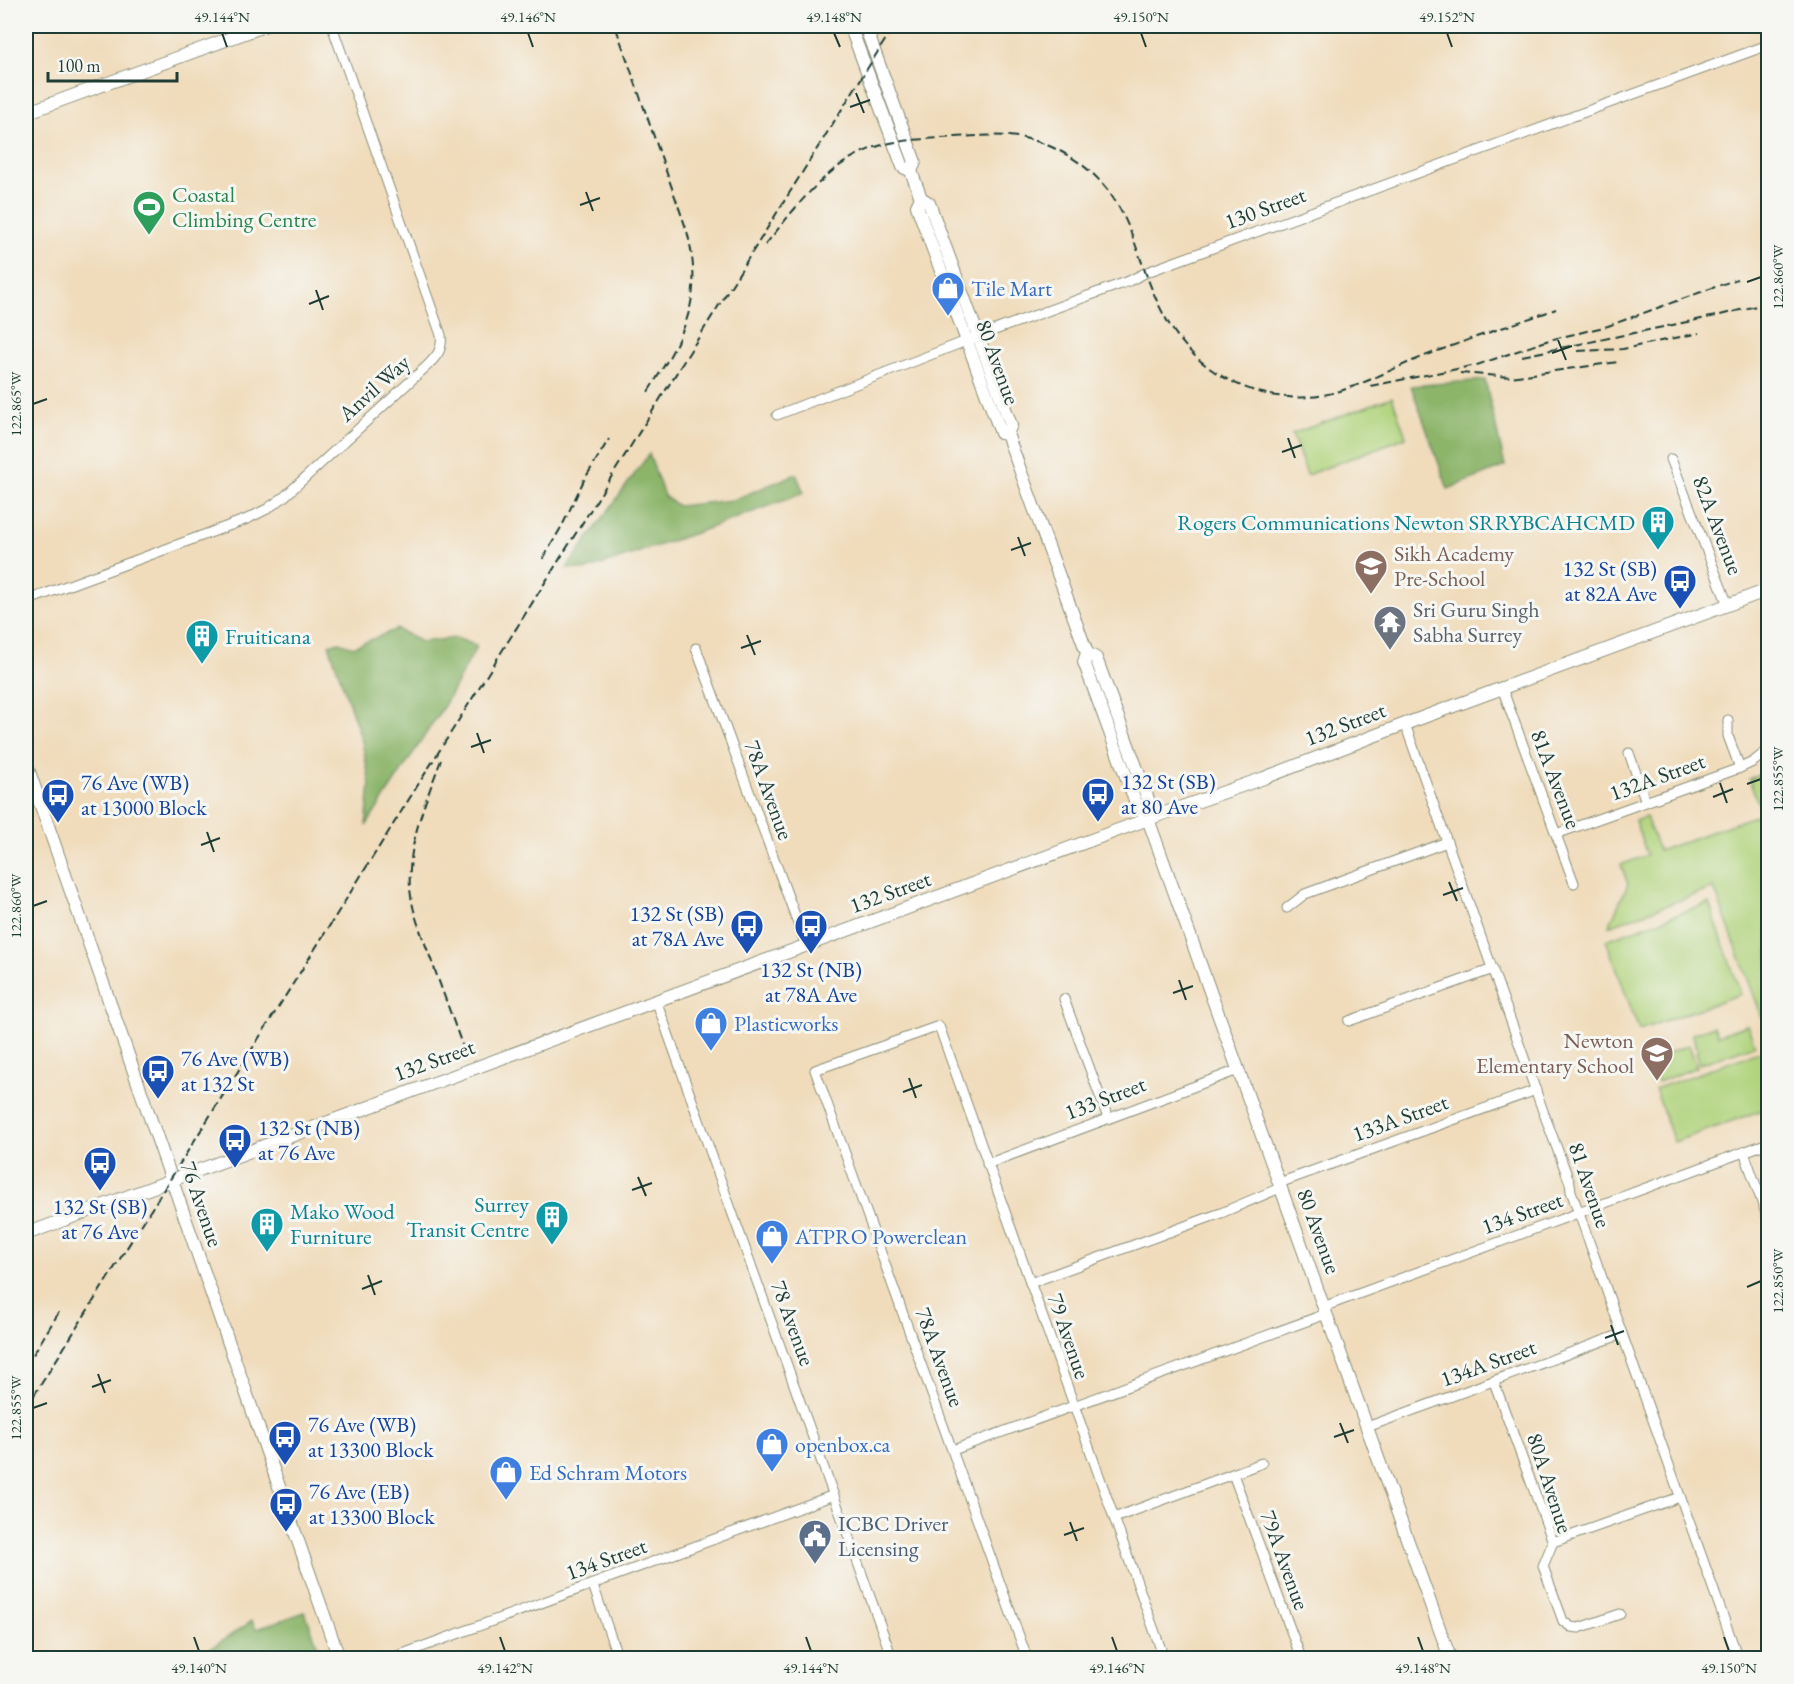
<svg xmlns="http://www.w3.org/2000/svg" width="1794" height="1684" viewBox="0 0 1794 1684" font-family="'EB Garamond',serif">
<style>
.green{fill:#b0d37b;stroke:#688858;stroke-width:1.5}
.forest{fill:#8cb56b;stroke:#567950;stroke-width:1.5}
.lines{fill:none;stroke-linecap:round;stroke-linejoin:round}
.minor-casing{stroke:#888c78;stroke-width:11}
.major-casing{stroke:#888c78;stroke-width:14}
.minor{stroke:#fff;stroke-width:9}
.major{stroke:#fff;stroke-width:12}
.rail{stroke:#1f3d34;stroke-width:2;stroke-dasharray:9 4.5;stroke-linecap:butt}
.ticks{fill:none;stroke:#1f3d34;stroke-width:2}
.labels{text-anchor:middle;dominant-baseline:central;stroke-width:6;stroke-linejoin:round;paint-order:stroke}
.leisure-label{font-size:22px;fill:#27864d;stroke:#f6f6f2;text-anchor:start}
.street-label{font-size:22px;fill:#1f3d34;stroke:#f6f6f2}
.shop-label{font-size:22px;fill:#366cbe;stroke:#f6f6f2;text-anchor:start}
.culture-label{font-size:22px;fill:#0d838f;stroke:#f6f6f2;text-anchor:end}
.education-label{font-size:22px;fill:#785e54;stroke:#f6f6f2;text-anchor:start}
.transit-label{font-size:22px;fill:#164399;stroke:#f6f6f2;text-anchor:start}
.worship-label{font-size:22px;fill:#5b616d;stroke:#f6f6f2;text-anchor:start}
.service-label{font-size:22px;fill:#4e5e75;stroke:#f6f6f2;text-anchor:start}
.neatline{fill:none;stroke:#1f3d34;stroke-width:2}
.ticks-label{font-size:15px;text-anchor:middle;fill:#1f3d34}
</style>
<rect width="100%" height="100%" fill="#f6f6f2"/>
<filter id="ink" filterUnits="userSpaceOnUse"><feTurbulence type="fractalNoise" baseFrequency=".0167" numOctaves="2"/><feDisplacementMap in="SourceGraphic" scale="12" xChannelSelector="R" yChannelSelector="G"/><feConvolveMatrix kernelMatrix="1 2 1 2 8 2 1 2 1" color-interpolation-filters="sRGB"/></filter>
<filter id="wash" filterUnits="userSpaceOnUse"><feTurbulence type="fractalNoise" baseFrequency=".008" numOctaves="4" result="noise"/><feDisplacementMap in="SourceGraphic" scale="24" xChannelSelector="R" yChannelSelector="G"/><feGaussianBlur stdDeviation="1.35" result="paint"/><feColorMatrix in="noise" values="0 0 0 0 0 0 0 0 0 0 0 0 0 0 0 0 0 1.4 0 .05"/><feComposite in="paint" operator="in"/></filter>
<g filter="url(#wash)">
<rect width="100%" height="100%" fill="#f0dcbb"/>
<g class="green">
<path d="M1392,397L1406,437L1307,475L1292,434Z"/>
<path d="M1760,774L1768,797V1033L1714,888L1609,926L1628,884L1621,865L1647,855L1635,821L1646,817L1659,851L1762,813L1749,779Z"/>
<path d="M1709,903L1741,994L1639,1030L1606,940Z"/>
<path d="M1747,1025L1755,1045L1700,1064L1696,1052L1698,1050L1692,1034L1714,1026L1718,1035Z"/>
<path d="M1689,1045L1697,1067L1658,1082L1650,1060Z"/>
<path d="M1767,1049L1768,1108L1674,1142L1655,1089Z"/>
</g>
<g class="forest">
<path d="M1485,380L1505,466L1448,489L1411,386Z"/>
<path d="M649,454L664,496L678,506L733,500L796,474L804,493L704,530L586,570L567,568Z"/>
<path d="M397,629L421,642L456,638L477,646L445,704L366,826L370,784L362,741L329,645L339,642L353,647Z"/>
<path d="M305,1612L322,1658H196L252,1621L256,1629Z"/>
</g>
</g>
<g filter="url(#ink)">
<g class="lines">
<g class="minor-casing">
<g id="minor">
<path d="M777,415L984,334L1129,281L1147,272L1768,45"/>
<path d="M1671,459L1728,605"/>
<path d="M26,601L247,519L267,509L284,497L428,365C437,356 443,349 441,335L332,26"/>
<path d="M696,648L806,945"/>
<path d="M1502,688L1574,883"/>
<path d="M1728,720V736L1740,768"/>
<path d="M1405,724L1543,1111L1570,1183L1571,1191L1738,1658"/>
<path d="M1629,753L1646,802"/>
<path d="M1556,834L1740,768L1753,762L1768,750"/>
<path d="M1287,908L1305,894L1447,842"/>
<path d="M1064,999L1108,1118"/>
<path d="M656,1000L892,1658"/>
<path d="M1349,1021L1493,969"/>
<path d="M1744,1152L1768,1219"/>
<path d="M987,1164L1238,1070"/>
<path d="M1279,1183L1536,1090"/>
<path d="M1030,1283L1221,1213L1280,1188"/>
<path d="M1323,1307L1768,1143"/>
<path d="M1494,1382L1553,1542L1543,1566L1563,1621L1571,1627L1579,1628L1620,1614"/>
<path d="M1367,1427L1622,1334"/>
<path d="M953,1450L1326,1314"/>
<path d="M1233,1474L1301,1658"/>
<path d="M1114,1518L1262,1463"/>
<path d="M1553,1542L1680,1497"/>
<path d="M593,1585L618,1658"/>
<path d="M392,1658L834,1495"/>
<path d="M1027,1658L815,1070L939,1026L1164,1658"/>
</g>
</g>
<g class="major-casing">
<g id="major">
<path d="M850,26L903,167L911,171L921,198L929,203L1011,425L1007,434"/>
<path d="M865,26L915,162L911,171"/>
<path d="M26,113L264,26"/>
<path d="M921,198L917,206L1001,433L1007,434L1087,653L1084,662L1136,803L1148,819L1450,1658"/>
<path d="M1087,653L1096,658L1148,799V819"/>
<path d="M26,763L339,1658"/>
<path d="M26,1234L1148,819L1264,778L1405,724L1768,590"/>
</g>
</g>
<use href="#minor" class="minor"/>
<use href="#major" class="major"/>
<g class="rail">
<path d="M616,28L687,231C705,303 683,336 646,395"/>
<path d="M765,245C798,205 829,160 882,145C905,139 931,139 955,137C978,136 1001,134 1024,138C1040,141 1055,148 1069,156C1135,196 1132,257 1165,317C1185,354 1218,380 1258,392C1325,410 1364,380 1422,357C1466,340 1511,325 1556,309"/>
<path d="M1578,351L1623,349L1699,333"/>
<path d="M1522,356L1716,316L1768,303"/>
<path d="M1460,373L1511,377L1618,362"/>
<path d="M1370,386L1477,365L1549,340L1608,326L1737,279"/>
<path d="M543,559L563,524L584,480L609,439"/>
<path d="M441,760C426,800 407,845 410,888C412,911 421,933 429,954C440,984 451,1014 462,1045"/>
<path d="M26,1366L59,1312"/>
<path d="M26,1408C316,948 605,487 894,26"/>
</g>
</g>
</g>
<path class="ticks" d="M222,33L227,47M528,33L533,47M834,33L840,47M1141,33L1146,47M1447,33L1452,47M856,93L864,113M850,107L870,100M586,192L593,211M580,205L600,198M1747,282L1761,277M316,290L323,310M309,304L329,296M1558,340L1566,360M1552,353L1572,346M33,404L47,399M1288,438L1295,458M1282,452L1302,445M1018,537L1025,556M1011,550L1031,543M747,635L755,655M741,648L761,641M477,733L484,753M471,747L491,740M1720,783L1727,803M1747,784L1761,779M1713,797L1733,789M207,832L214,852M201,845L220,838M1449,882L1457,901M1443,895L1463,888M33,906L47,901M1179,980L1186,1000M1173,993L1193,986M909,1078L916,1098M903,1092L922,1085M638,1177L646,1196M632,1190L652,1183M368,1275L375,1295M1747,1287L1761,1281M362,1289L382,1281M1611,1325L1618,1345M1605,1338L1624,1331M98,1374L105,1393M92,1387L111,1380M33,1408L47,1403M1340,1423L1348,1443M1334,1437L1354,1430M1070,1522L1077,1541M1064,1535L1084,1528M194,1637L199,1651M500,1637L505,1651M806,1637L811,1651M1112,1637L1117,1651M1418,1637L1423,1651M1724,1637L1729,1651"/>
<defs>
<g id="stadium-pin" transform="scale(1.725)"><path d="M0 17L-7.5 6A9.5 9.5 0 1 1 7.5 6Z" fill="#2e9e5b" stroke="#f6f6f2"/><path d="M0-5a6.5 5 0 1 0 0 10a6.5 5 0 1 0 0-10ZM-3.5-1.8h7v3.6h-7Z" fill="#fff"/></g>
<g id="shop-pin" transform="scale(1.725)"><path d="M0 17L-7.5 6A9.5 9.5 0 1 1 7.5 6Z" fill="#3f7fe0" stroke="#f6f6f2"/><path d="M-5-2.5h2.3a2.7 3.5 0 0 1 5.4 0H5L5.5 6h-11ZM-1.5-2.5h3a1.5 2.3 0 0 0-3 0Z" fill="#fff"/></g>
<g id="building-pin" transform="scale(1.725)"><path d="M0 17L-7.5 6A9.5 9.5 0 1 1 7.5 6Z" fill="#0f9aa8" stroke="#f6f6f2"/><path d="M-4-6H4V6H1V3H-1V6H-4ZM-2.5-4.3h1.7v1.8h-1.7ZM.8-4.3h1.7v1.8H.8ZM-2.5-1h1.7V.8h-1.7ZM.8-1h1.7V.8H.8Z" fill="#fff"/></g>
<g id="school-pin" transform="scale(1.725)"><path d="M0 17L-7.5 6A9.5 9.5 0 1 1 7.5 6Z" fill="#8d6e63" stroke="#f6f6f2"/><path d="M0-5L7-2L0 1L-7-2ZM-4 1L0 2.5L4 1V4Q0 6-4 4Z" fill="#fff"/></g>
<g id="bus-pin" transform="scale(1.725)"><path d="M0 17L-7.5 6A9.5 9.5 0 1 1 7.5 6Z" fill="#1a4fb4" stroke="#f6f6f2"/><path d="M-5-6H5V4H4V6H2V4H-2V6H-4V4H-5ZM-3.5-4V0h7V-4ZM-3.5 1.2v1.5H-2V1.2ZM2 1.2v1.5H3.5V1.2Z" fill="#fff"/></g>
<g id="temple-pin" transform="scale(1.725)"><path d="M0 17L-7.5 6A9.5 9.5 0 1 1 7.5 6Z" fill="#6b7280" stroke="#f6f6f2"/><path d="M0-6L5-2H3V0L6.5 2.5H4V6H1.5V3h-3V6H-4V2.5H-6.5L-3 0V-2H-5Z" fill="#fff"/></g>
<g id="civic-pin" transform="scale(1.725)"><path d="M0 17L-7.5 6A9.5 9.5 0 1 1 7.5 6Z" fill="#5c6f8a" stroke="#f6f6f2"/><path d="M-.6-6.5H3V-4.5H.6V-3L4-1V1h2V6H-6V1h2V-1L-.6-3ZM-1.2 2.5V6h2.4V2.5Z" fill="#fff"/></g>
</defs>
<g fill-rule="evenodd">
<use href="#stadium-pin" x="149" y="207"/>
<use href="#shop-pin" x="948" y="288"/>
<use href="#building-pin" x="1658" y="522"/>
<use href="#school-pin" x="1371" y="566"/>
<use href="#bus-pin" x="1680" y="581"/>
<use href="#temple-pin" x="1390" y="622"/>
<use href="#building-pin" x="202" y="636"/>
<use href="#bus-pin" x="1098" y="794"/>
<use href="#bus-pin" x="58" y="795"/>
<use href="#bus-pin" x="747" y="926"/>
<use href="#bus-pin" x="811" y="926"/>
<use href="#shop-pin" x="711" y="1023"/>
<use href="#school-pin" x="1657" y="1053"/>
<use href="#bus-pin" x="158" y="1071"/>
<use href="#bus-pin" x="235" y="1140"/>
<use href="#bus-pin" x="100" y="1163"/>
<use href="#building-pin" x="552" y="1217"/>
<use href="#building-pin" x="267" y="1224"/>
<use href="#shop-pin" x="772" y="1236"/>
<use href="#bus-pin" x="285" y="1437"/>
<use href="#shop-pin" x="772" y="1444"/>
<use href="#shop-pin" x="506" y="1472"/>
<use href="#bus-pin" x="286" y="1504"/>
<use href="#civic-pin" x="815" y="1536"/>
</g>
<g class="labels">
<g class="leisure-label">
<text x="172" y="194">Coastal<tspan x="172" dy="25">Climbing Centre</tspan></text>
</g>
<g class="street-label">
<text transform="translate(1265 208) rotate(-20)">130 Street</text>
<text transform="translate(998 362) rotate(70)">80 Avenue</text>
<text transform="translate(374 388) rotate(-42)">Anvil Way</text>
<text transform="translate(1718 525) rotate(69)">82A Avenue</text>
<text transform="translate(1345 724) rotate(-21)">132 Street</text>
<text transform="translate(1657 777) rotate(-20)">132A Street</text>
<text transform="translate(1556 779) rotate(69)">81A Avenue</text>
<text transform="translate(769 790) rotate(70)">78A Avenue</text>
<text transform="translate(890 892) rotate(-20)">132 Street</text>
<text transform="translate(434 1060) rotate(-20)">132 Street</text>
<text transform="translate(1105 1098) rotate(-21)">133 Street</text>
<text transform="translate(1400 1118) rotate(-20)">133A Street</text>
<text transform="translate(1590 1185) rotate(71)">81 Avenue</text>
<text transform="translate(202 1204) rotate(71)">76 Avenue</text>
<text transform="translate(1522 1213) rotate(-20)">134 Street</text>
<text transform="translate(1319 1231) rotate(70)">80 Avenue</text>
<text transform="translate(793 1323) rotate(70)">78 Avenue</text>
<text transform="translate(1069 1336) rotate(71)">79 Avenue</text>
<text transform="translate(940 1357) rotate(70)">78A Avenue</text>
<text transform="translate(1488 1363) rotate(-20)">134A Street</text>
<text transform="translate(1550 1483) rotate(72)">80A Avenue</text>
<text transform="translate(606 1559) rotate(-20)">134 Street</text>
<text transform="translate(1285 1560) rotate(70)">79A Avenue</text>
</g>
<g class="shop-label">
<text x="971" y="288">Tile Mart</text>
<text x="734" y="1023">Plasticworks</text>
<text x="795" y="1236">ATPRO Powerclean</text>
<text x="795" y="1444">openbox.ca</text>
<text x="529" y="1472">Ed Schram Motors</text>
</g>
<g class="culture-label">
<text x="1635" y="522">Rogers Communications Newton SRRYBCAHCMD</text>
<text x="225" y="636" text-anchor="start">Fruiticana</text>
<text x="529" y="1204">Surrey<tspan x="529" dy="25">Transit Centre</tspan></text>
<text x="290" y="1211" text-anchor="start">Mako Wood<tspan x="290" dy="25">Furniture</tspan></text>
</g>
<g class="education-label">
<text x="1394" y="553">Sikh Academy<tspan x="1394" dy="25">Pre-School</tspan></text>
<text x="1634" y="1040" text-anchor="end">Newton<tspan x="1634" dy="25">Elementary School</tspan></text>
</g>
<g class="transit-label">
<text x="1657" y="568" text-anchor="end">132 St (SB)<tspan x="1657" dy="25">at 82A Ave</tspan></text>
<text x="1121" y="781">132 St (SB)<tspan x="1121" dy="25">at 80 Ave</tspan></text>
<text x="81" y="782">76 Ave (WB)<tspan x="81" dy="25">at 13000 Block</tspan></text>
<text x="724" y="913" text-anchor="end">132 St (SB)<tspan x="724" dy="25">at 78A Ave</tspan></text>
<text x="811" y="969" text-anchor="middle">132 St (NB)<tspan x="811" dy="25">at 78A Ave</tspan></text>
<text x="181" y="1058">76 Ave (WB)<tspan x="181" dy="25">at 132 St</tspan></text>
<text x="258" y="1127">132 St (NB)<tspan x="258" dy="25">at 76 Ave</tspan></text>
<text x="100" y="1206" text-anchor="middle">132 St (SB)<tspan x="100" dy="25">at 76 Ave</tspan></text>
<text x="308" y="1424">76 Ave (WB)<tspan x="308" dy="25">at 13300 Block</tspan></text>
<text x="309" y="1491">76 Ave (EB)<tspan x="309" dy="25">at 13300 Block</tspan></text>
</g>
<g class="worship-label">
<text x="1413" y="609">Sri Guru Singh<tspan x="1413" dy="25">Sabha Surrey</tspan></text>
</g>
<g class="service-label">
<text x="838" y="1523">ICBC Driver<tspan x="838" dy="25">Licensing</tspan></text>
</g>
</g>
<rect width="1794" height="1684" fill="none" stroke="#f6f6f2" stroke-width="66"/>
<path d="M48 72v9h129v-9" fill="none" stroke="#1f3d34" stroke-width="3"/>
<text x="57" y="72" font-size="18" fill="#1f3d34" stroke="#f6f6f2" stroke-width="4.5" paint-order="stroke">100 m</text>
<rect x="33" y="33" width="1728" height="1618" class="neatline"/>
<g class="ticks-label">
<text x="222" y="22">49.144°N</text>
<text x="528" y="22">49.146°N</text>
<text x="834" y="22">49.148°N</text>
<text x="1141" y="22">49.150°N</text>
<text x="1447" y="22">49.152°N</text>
<text transform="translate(1778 277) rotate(-90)" y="5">122.860°W</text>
<text transform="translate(16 404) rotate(-90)" y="5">122.865°W</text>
<text transform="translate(1778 779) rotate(-90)" y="5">122.855°W</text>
<text transform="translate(16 906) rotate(-90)" y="5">122.860°W</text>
<text transform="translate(1778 1281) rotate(-90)" y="5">122.850°W</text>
<text transform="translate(16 1408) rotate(-90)" y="5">122.855°W</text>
<text x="199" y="1673">49.140°N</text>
<text x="505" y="1673">49.142°N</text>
<text x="811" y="1673">49.144°N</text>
<text x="1117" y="1673">49.146°N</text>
<text x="1423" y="1673">49.148°N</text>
<text x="1729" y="1673">49.150°N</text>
</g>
</svg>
